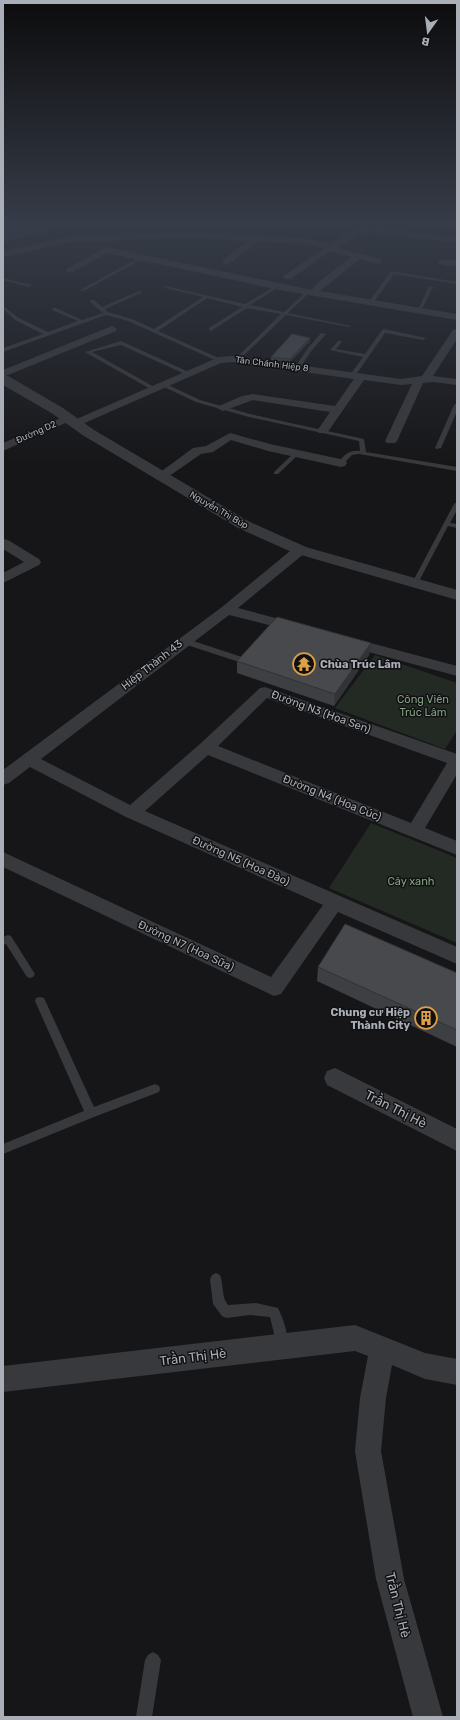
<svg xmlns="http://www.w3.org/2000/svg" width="460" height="1720" viewBox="0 0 460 1720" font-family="Rubik,sans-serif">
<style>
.green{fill:#232a23}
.water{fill:#313a3f}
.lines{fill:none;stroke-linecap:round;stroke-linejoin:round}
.service{fill:#38393c;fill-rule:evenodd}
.minor{fill:#38393c;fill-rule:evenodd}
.tertiary{fill:#38393c;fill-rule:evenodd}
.wall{fill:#3e3f42}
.shaded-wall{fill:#323336}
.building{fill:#48494d;stroke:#323336}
.labels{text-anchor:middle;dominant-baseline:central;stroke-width:3;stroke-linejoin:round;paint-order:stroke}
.far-street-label{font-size:9px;fill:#aaaeb6;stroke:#111113}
.poi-label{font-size:11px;font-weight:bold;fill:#aaaeb6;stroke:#111113;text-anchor:start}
.street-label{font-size:11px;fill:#aaaeb6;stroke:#111113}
.park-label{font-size:11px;fill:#839f83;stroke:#111113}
.near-street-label{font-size:13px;fill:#aaaeb6;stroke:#111113}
</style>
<rect width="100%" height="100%" fill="#161618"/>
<g class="green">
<path d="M375,655L457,683V730L445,749L335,708Z"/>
<path d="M371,823L457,858V943L329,888Z"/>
</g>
<path class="water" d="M3,224H46L45,233L3,242Z"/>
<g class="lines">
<g class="service">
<path d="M140,257L144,258L84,291L80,290Z"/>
<path d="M391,271L457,282V284L394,274L373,303H369V302Z"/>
<path d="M3,278L31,285V286L29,287L3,280Z"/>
<path d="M277,285H279V287L250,305L284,312L307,291L309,292V293L288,313L351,326L349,327L286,315L238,361L236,360V358L281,314L247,308L211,331L209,330V328L242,307L207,298L158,331L221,359V361H217L128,321L106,315L3,352V348L43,334L15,320L3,309V306L19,318L48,332L78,321L52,310V308H56L82,320L103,313L90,302V300H94L102,307L139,291H141V293L105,309L107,312L132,319L154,329L203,297L165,288V286L245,304Z"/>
<path d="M429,286L433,287L421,311L417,312Z"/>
<path d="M384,329L426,338L423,340L385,333L355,376L353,377L350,375L363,357L330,350L339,340L342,342L336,349L365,354L382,330Z"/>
<path d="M321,333L326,334L312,350L300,368H296L295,367L308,348Z"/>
<path d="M121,341L191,373L192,374L187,375L121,345L92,352L156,388L157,389L154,391L85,352Z"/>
<path d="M164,383L200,400L250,414L364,439L366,452L457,467V471L359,454L352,455L343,464H339L338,463C344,455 349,450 360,451L359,441L249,417L196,402L162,386V384Z"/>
<path d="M457,403V411L441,448L436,449L435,448L454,405Z"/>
<path d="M294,453L299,454L278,474H274V472Z"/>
<path d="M457,502V510L450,523L457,524V528L448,526L418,583L415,585L413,584L412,583L454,504Z"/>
<path d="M181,639H187L242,657L243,659L239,661H236L181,643Z"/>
<path d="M8,935L11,936L33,971L35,974L33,977L30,978L27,977L6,944L3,945V937Z"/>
<path d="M40,997L44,998L94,1107L155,1084L159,1086L160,1089L159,1092L94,1117L3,1154V1144L84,1111L35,1001L36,998Z"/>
<path d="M216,1273L220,1275C224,1285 221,1297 228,1305L256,1303L278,1308C283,1318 291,1339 286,1350L282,1352L278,1350L270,1317L250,1315L226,1318L222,1316L213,1304L210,1279L212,1275Z"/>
<path d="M153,1652L158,1655L161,1660L152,1717H136L145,1660L148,1655Z"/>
</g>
<g class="minor">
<path d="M362,224H370L371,225L418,234L427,233L448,237L457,235V241C445,243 438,239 426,239C407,238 388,234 368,230L337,248L381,259L382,261L381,263L378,264L360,259L320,291L457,314V320L285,291L107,253L73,272H67L65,270L106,247L312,290L316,284L351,257L330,251L291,279H285L283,277L285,275L324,248L305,244L258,241L229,264L226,265L222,262L223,260L248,241L189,238L69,242L3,257V251L69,236L189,232L305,238L330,244L362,226Z"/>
<path d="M442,259L457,261V267L439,264L438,262Z"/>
<path d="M112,326L117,329L116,331L3,377V370Z"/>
<path d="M457,329V339L433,376L457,379V385L433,382L423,383L397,441L395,443H387L385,441L412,384L401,385L364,380L327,433H319L317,431L330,412L253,400L223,411L217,408L219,406L242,396L253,394L335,406L354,379L233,362L221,363L80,425H72L70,423L72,421L219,357L233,356L401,379L422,376L453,330Z"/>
<path d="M68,415L72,416L74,418L72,420L3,451V443Z"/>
<path d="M230,433L270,444L345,460L347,463L345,466L341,467L268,451L231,440L213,452L201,454L165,479H157L155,476L193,448L206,446Z"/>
<path d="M3,539L8,540L39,559L41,562L39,565L3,583V573L24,562L3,549Z"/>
<path d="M300,546L305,547L307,550L305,553L238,608L301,625L303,628L301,631L296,632L229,615L41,759L130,805L200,744L260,688L265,687L457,754V774L425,828L457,841V855L208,755L145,811L457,947V964L338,912L281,994L274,996L3,867V852L271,977L323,905L126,817L30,767L9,783L3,785V770L222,607L295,547ZM267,698L447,763L411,823L218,746Z"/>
<path d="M348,637L457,666V676L343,645L341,642L343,639Z"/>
<path d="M335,1068L457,1129V1151L327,1085L324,1078L327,1071Z"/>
<path d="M355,1325L425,1353L457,1359V1385L425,1379L392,1365L386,1398L381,1451L404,1579L443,1717H413L376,1579L355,1451L360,1398L368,1356L355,1351L3,1392V1366Z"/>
</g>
<path class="tertiary" d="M3,375L8,376L63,408L94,430L250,522L306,547L457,590V600L294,553L238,528L84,436L53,414L3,385Z"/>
</g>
<g class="wall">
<path d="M310,341L290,362L271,360V357Z"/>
<path d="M371,643L369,655L334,706L237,673V661Z"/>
<path d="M318,967L457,973V1047L317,981Z"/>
</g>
<g class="shaded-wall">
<path d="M310,338V341L290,362V359Z"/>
<path d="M371,643L369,655L334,706L335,694Z"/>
</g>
<g class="building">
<path d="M292,334L310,338L290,359L271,357Z"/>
<path d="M277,617L371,643L335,694L237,661Z"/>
<path d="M345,924L457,973V1030L318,967Z"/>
</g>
<linearGradient id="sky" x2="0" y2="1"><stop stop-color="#0c0c0d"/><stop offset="0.48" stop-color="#363c48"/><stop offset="1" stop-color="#363c48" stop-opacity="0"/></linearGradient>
<rect width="460" height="464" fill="url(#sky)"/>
<defs>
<g id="temple-ring" transform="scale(1.15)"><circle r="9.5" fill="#111113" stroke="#dda049" stroke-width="1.5"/><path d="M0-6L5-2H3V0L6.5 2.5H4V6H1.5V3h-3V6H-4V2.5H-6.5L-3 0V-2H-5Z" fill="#dda049"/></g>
<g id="building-ring" transform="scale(1.15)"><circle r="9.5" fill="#111113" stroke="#dda049" stroke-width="1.5"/><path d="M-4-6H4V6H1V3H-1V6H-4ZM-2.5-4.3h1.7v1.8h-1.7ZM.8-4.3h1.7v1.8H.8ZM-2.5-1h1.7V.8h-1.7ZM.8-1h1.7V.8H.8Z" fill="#dda049"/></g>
</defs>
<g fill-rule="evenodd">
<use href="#temple-ring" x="304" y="664"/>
<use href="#building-ring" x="426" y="1018"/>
</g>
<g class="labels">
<g class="far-street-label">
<text transform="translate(272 364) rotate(7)">Tân Chánh Hiệp 8</text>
<text transform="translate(36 432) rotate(-24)">Đường D2</text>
<text transform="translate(219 510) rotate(30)">Nguyễn Thị Búp</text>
</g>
<g class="poi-label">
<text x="320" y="664">Chùa Trúc Lâm</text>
<text x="410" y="1012" text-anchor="end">Chung cư Hiệp<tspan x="410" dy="13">Thành City</tspan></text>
</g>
<g class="street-label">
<text transform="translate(152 665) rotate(-38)">Hiệp Thành 43</text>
<text transform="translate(321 712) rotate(20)">Đường N3 (Hoa Sen)</text>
<text transform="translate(332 798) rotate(22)">Đường N4 (Hoa Cúc)</text>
<text transform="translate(241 861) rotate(24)">Đường N5 (Hoa Đào)</text>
<text transform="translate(186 946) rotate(25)">Đường N7 (Hoa Sữa)</text>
</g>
<g class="park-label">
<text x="423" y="699">Công Viên<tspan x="423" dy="13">Trúc Lâm</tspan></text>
<text x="411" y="881">Cây xanh</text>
</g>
<g class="near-street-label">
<text transform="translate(396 1109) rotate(27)">Trần Thị Hè</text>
<text transform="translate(193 1357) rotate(-7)">Trần Thị Hè</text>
<text transform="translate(398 1605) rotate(76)">Trần Thị Hè</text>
</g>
</g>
<rect width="460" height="1720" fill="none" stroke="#aaaeb6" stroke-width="8"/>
<g transform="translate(428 32) rotate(194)" stroke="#111113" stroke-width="3" paint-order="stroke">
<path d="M0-3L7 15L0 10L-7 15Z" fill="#aaaeb6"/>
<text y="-6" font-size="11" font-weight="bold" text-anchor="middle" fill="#aaaeb6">B</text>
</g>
</svg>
